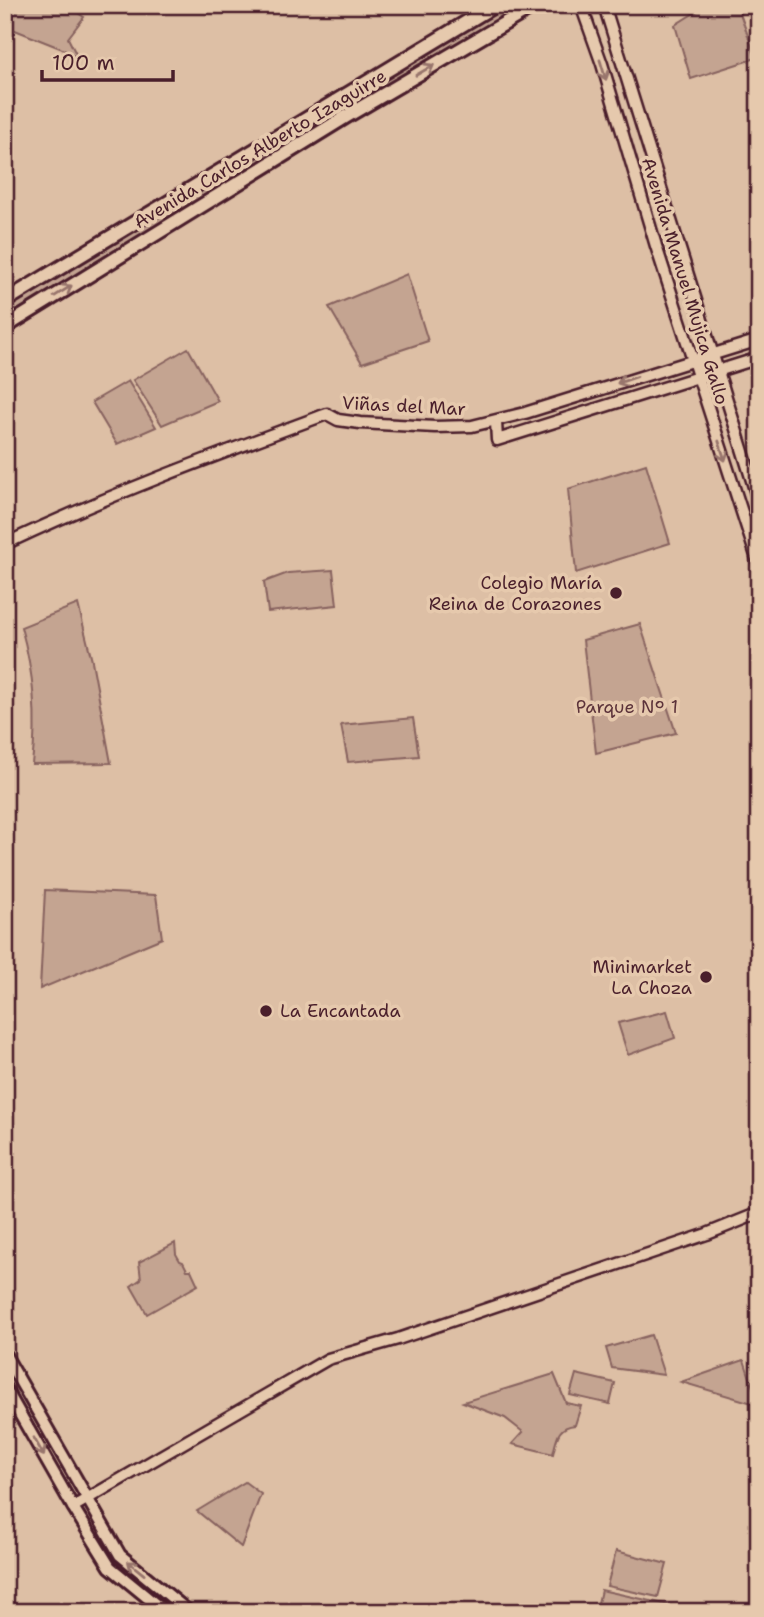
<svg xmlns="http://www.w3.org/2000/svg" width="764" height="1617" viewBox="0 0 764 1617" font-family="'Shantell Sans',sans-serif">
<style>
.green{fill:#c4a491;stroke:#87625e;stroke-width:2}
.lines{fill:none;stroke-linecap:round;stroke-linejoin:round}
.tertiary-casing{stroke:#4a1f2b;stroke-width:15}
.secondary-casing{stroke:#4a1f2b;stroke-width:16}
.primary-casing{stroke:#4a1f2b;stroke-width:18}
.tertiary{stroke:#e6c9ad;stroke-width:10}
.secondary{stroke:#e6c9ad;stroke-width:10}
.primary{stroke:#e6c9ad;stroke-width:12}
.oneway{stroke:#98746c}
.poi-dot{fill:#4a1f2b;stroke:#e6c9ad;stroke-width:2.5}
.labels{text-anchor:middle;dominant-baseline:central;stroke-width:7;stroke-linejoin:round;paint-order:stroke}
.street-label{font-size:18px;fill:#4a1f2b;stroke:#e6c9ad}
.poi-label{font-size:18px;fill:#4a1f2b;stroke:#e6c9ad;text-anchor:end}
.park-label{font-size:18px;fill:#5c333a;stroke:#e6c9ad}
</style>
<rect width="100%" height="100%" fill="#ddbfa5"/>
<filter id="ink" filterUnits="userSpaceOnUse"><feTurbulence type="fractalNoise" baseFrequency=".0143" numOctaves="2"/><feDisplacementMap in="SourceGraphic" scale="14" xChannelSelector="R" yChannelSelector="G"/><feConvolveMatrix kernelMatrix="1 2 1 2 8 2 1 2 1" color-interpolation-filters="sRGB"/></filter>
<g filter="url(#ink)">
<g class="green">
<path d="M5,5H65L84,17L68,38L78,58L60,48L5,26Z"/>
<path d="M506,5H525L205,196L5,320V306Z"/>
<path d="M707,5H737L756,58L691,79L675,25Z"/>
<path d="M407,274L428,341L362,363L329,307Z"/>
<path d="M188,348L218,401L162,425L133,380Z"/>
<path d="M128,381L156,427L117,444L92,402Z"/>
<path d="M646,464L670,543L576,573L568,489Z"/>
<path d="M333,570L337,605L268,612L264,582L288,573Z"/>
<path d="M78,604L92,661L111,763L32,764C38,716 34,673 21,627Z"/>
<path d="M640,624L676,733L596,753L583,640Z"/>
<path d="M413,718L419,756L348,762L341,725Z"/>
<path d="M45,890L156,895L162,938L40,989Z"/>
<path d="M667,1011L675,1038L628,1055L618,1023Z"/>
<path d="M175,1243L176,1254L180,1261L183,1262L187,1270H191L198,1285L147,1314L131,1286L141,1279L139,1262Z"/>
<path d="M651,1335L664,1375L612,1368L606,1348Z"/>
<path d="M744,1360L759,1405L681,1382Z"/>
<path d="M554,1374L566,1403L581,1406L575,1425C557,1427 557,1438 553,1454L512,1444L523,1432L505,1418L463,1402Z"/>
<path d="M576,1374L615,1383L610,1404L570,1395Z"/>
<path d="M245,1482L261,1494L241,1547L197,1511Z"/>
<path d="M616,1551L667,1564L658,1597L607,1586Z"/>
<path d="M601,1590L692,1610L596,1612Z"/>
</g>
<g class="lines">
<g class="tertiary-casing">
<g id="tertiary">
<path d="M581,5L602,64L656,246L759,565"/>
<path d="M604,5L759,503"/>
<path d="M496,422L497,440L759,358"/>
<path d="M5,544C110,494 219,454 327,414L338,420L360,423L435,427L472,426L525,413L759,340"/>
<path d="M73,1507L328,1359L398,1339L707,1234L759,1213"/>
</g>
</g>
<g class="secondary-casing">
<g id="secondary">
<path d="M5,1355L120,1555L189,1612"/>
<path d="M5,1388L73,1507L110,1567L165,1612"/>
</g>
</g>
<g class="primary-casing">
<g id="primary">
<path d="M5,301L495,5"/>
<path d="M5,327L347,116L536,5"/>
</g>
</g>
<use href="#tertiary" class="tertiary"/>
<use href="#secondary" class="secondary"/>
<use href="#primary" class="primary"/>
</g>
<defs><path id="oneway-shaft" d="M-6 0H5M1.5-3L5.5 0L1.5 3" fill="none" stroke-width="1.6" stroke-linecap="round" stroke-linejoin="round" transform="scale(1.75)"/></defs>
<g class="oneway">
<use href="#oneway-shaft" transform="translate(425 70) rotate(-30)"/>
<use href="#oneway-shaft" transform="translate(603 70) rotate(73)"/>
<use href="#oneway-shaft" transform="translate(63 291) rotate(-32)"/>
<use href="#oneway-shaft" transform="translate(627 380) rotate(161)"/>
<use href="#oneway-shaft" transform="translate(722 451) rotate(72)"/>
<use href="#oneway-shaft" transform="translate(39 1447) rotate(61)"/>
<use href="#oneway-shaft" transform="translate(136 1568) rotate(-141)"/>
</g>
</g>
<g class="poi-dot">
<circle cx="616" cy="593" r="7"/>
<circle cx="706" cy="977" r="7"/>
<circle cx="266" cy="1011" r="7"/>
</g>
<g class="labels">
<g class="street-label">
<text transform="translate(260 149) rotate(-31)">Avenida Carlos Alberto Izaguirre</text>
<text transform="translate(685 281) rotate(73)">Avenida Manuel Mujica Gallo</text>
<text transform="translate(404 406) rotate(3)">Viñas del Mar</text>
</g>
<g class="poi-label">
<text x="602" y="583">Colegio María<tspan x="602" dy="21">Reina de Corazones</tspan></text>
<text x="692" y="967">Minimarket<tspan x="692" dy="21">La Choza</tspan></text>
<text x="280" y="1011" text-anchor="start">La Encantada</text>
</g>
<g class="park-label">
<text x="627" y="707">Parque N° 1</text>
</g>
</g>
<rect width="764" height="1617" fill="none" stroke="#e6c9ad" stroke-width="28"/>
<rect x="14" y="14" width="736" height="1589" fill="none" stroke="#4a1f2b" stroke-width="2.5" filter="url(#ink)"/>
<path d="M42 70v10h131v-10" fill="none" stroke="#4a1f2b" stroke-width="3.5"/>
<text x="52" y="70" font-size="21" fill="#4a1f2b" stroke="#e6c9ad" stroke-width="5" paint-order="stroke">100 m</text>
</svg>
